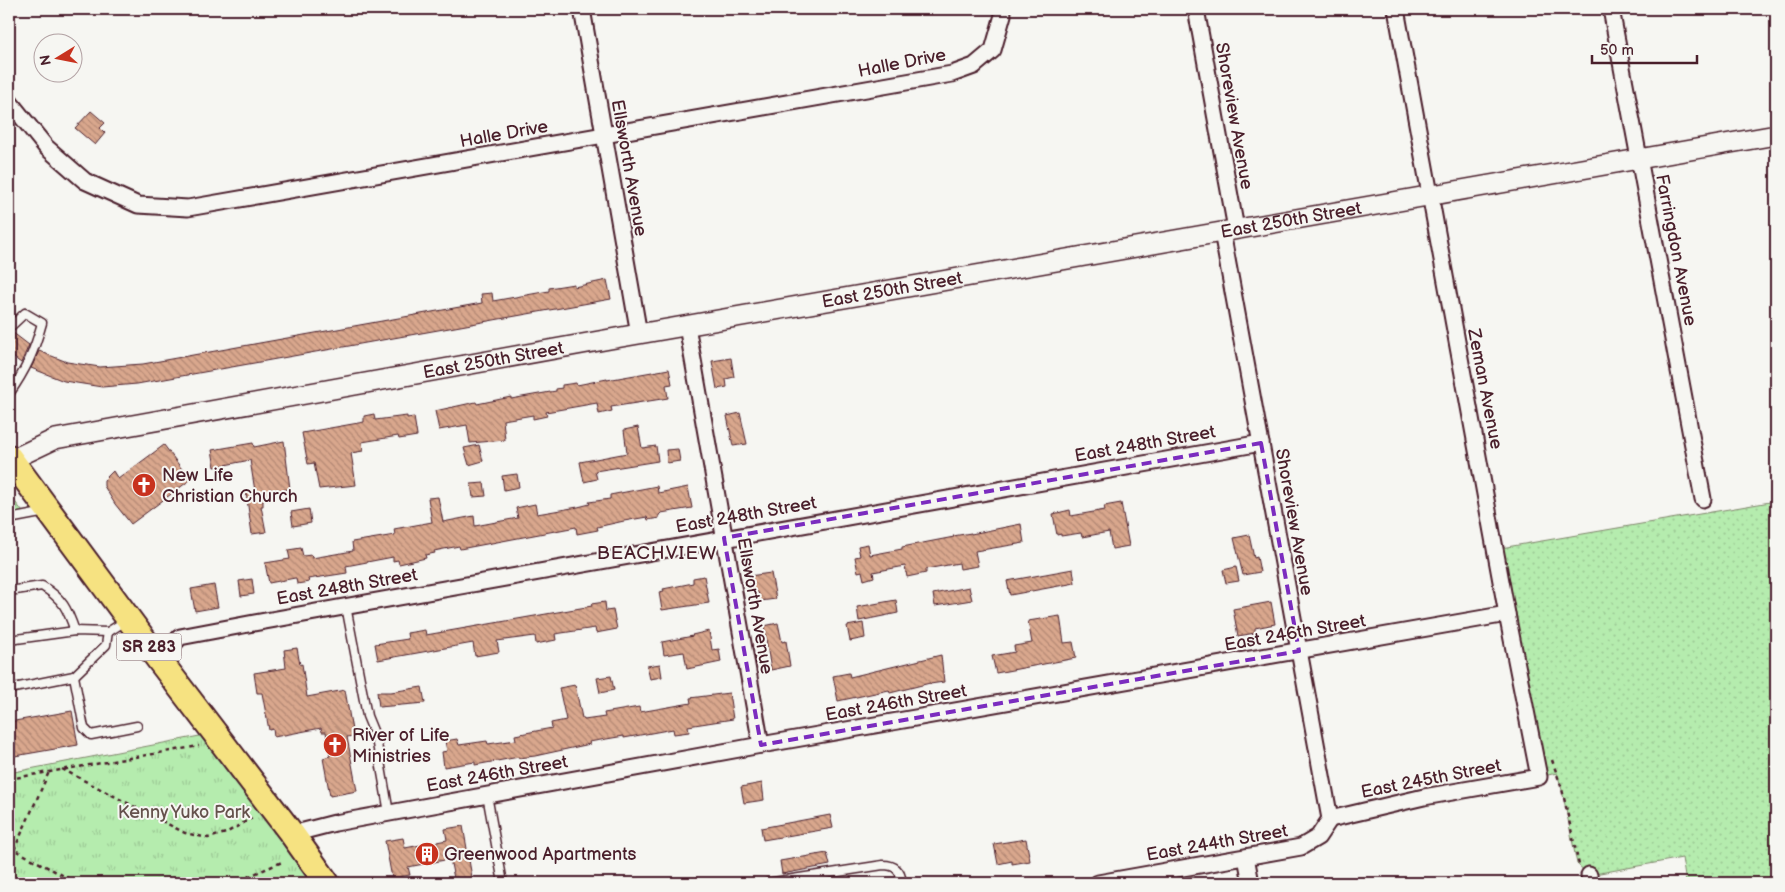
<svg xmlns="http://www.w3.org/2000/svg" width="1785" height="892" viewBox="0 0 1785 892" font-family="'Balsamiq Sans',sans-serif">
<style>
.grass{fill:url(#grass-dots);stroke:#80866c}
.park{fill:url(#park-tufts);stroke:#80866c}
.building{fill:url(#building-back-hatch);stroke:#4a1f2b}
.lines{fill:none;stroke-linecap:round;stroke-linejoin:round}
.service-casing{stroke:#4a1f2b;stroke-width:11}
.minor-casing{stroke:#4a1f2b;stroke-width:19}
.tertiary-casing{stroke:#4a1f2b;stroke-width:22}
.primary-casing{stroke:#4a1f2b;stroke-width:28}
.path{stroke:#4a1f2b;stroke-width:2.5;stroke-dasharray:4 4;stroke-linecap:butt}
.service{stroke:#f6f6f2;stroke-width:8}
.minor{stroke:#f6f6f2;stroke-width:15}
.tertiary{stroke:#f6f6f2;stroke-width:19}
.primary{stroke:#f6e281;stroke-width:24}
.marked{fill:none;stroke:#7b2cbf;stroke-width:4;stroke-dasharray:10 6;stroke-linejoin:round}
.labels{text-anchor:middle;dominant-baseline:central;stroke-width:4;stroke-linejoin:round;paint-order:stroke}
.shield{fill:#f6f6f2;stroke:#7e6067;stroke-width:1}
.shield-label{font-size:16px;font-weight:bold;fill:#4a1f2b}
.street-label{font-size:18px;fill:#4a1f2b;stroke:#f6f6f2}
.poi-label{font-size:18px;fill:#4a1f2b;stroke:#f6f6f2;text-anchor:start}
.park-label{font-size:18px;fill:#65524c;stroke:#f6f6f2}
.neighbourhood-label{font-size:19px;letter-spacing:1px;fill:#4a1f2b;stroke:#f6f6f2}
</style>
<defs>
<pattern id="grass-dots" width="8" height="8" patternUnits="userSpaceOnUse" patternTransform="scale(1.25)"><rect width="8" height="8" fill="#b5ecae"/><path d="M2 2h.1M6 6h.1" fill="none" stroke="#9dca96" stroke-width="1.8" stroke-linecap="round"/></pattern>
<pattern id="park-tufts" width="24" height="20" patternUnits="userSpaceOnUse" patternTransform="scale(1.25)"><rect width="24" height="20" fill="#b5ecae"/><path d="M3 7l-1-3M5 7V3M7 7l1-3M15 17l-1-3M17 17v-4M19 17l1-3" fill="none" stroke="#9dca96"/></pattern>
<pattern id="building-back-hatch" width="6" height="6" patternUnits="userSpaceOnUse" patternTransform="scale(1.25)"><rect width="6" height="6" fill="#d9a78d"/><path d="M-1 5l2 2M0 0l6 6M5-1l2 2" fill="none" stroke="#b28773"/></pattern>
</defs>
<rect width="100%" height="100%" fill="#f6f6f2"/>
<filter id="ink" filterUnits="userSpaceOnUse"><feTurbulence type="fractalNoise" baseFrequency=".02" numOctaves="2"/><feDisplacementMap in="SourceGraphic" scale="10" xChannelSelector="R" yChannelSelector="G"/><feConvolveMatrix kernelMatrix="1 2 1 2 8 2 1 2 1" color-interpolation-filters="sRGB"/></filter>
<g filter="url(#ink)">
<g class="grass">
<path d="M9,493V494L26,516L9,519Z"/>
<path d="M1776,501V883H1686L1682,858L1589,875L1577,864L1562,790L1557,773L1539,777L1495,549Z"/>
</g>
<path class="park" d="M215,733L327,883H9V773Z"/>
<g class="building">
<path d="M91,111L105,123L100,128L105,133L95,145L75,128Z"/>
<path d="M607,280L611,299L137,384L102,387L64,381L31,368L39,351L67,362L100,367L143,364L482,303L481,294L492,293L493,301L549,291V288L574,284V287Z"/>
<path d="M12,332L29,345L21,363L9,354V333Z"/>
<path d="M731,358L734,377L726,379L727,387L717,389L712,361Z"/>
<path d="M669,369L672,384L666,385L668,398L611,407L612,411L599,414L597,403L546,412L547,416L533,419V415L503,420L505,440L470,443L467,425L439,430L435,411L476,402L477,404L511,397V399L556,391V389L562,388V385L576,383L577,385L607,379V380Z"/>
<path d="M740,413L747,444L733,446L727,416Z"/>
<path d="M374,414L375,420L407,416V418L414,417L417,436L399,439L398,436L362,442L363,451L351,453L356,485L319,489L314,463L308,464L302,433L364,422V416Z"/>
<path d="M638,427L642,448L656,446L658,461L595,471L597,479L584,482L580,462L627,453L624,430Z"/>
<path d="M284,441L290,489L268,492L269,499L263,500V506H261L266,532L252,534L246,492L255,491L250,460L215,467L212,450L253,443L254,447Z"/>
<path d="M164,445L190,480L131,524L115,504L104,486V480L113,471L118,479Z"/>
<path d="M479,445L483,461L469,465L464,448Z"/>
<path d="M678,449L680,461L667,463L666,450Z"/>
<path d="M517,474L519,487L504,490L502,476Z"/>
<path d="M484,483L486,496L473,497L471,484Z"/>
<path d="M657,486L658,493L688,487L692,508L661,513L659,515V518L648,520L647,517L624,521L597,527L598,530L577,534L576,527L460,549L459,546L434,551L435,553L425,555L426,558L399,564L398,560L393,561V557L346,566L347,573L308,579L309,582L297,584L296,578H295L269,583L265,563L290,559L288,550L301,548L303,556L311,555L312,558L353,551L352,542L395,535L394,529L432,522L428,498L438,497L443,522L474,516L475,526L518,518L516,508L535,504L537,514L578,507L590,504L589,502L610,499V495Z"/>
<path d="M1121,503L1129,546L1112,549L1109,532L1082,537L1081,533L1061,536V534L1057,535L1053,514L1070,510L1071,516L1105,510L1104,506Z"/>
<path d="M309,509L311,523L293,526L291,512Z"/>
<path d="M1021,524L1024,543L975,551L978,566L960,569L959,563L926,569V573L907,577L905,566L873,572L874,577L864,580L862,571L858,572L855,557L860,556L858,546L868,544L870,555L902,549V547L954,537L953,536L971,533V534Z"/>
<path d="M1249,535L1254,558L1257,557L1260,572L1243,575L1234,538Z"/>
<path d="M1236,567L1239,581L1226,583L1223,570Z"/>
<path d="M1073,569L1075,583L1010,595L1007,581Z"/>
<path d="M771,573L776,599L760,601L758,592L753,593L749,576Z"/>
<path d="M704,576L709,603L662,610L659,592L664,591L663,589L693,583V578Z"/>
<path d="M252,579L254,594L241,596L239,581Z"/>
<path d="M214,585L218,607L195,611L191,589Z"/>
<path d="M969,587L972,600L935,606L933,594Z"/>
<path d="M896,600L898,613L859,621L857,607Z"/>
<path d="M605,602L606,611L613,610L617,629L596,633L595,628L555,634L556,640L536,644L535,636L497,641L499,652L475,656L473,643L378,660L375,644L408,639L407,633L425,630L426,635L592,606L591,604Z"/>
<path d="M1271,602L1275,624L1255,628V633L1238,636L1233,609Z"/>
<path d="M1060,616L1064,643L1073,642L1076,658L996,673L992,656L1015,652L1014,646L1032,643L1028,621Z"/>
<path d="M778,623L782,642L786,641L790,666L771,670L764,626Z"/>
<path d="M863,623L865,638L850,641L847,626Z"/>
<path d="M709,631L712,650L719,649L721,662L687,669L684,652L664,655L662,642L693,636L692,635Z"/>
<path d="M297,648L300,665L302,664L307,697L345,690L353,736L347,737L357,791L330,796L323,758L330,756L326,732H322L321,728L274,737L273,729L269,730L262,693H257L254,673L286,668L284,650Z"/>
<path d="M941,655L944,682L930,684V683L890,693L889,690L838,701L833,676L849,673L850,677Z"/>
<path d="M660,664L662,677L650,679L647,666Z"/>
<path d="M611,676L614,690L600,693L597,678Z"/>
<path d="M575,685L582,718H584V720L605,717L604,713L639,707L640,712L691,703L690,698L729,693L733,719L688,726L689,732L674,734L673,729L624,738V736L589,742L590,744L535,756L519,758V757L475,765V762L444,767L442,752L447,751L445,741L457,739L459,745L487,741L488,744L516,740L515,735L552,728L551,723L566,720L559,688Z"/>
<path d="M422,687L425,703L379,707L377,692H391Z"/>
<path d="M72,711L78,745L9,757V722Z"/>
<path d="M762,783L764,800L744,803L741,787Z"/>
<path d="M830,815L833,828L763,840L761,828Z"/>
<path d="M463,826L473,883H455L450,859L408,867L410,875L392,878L385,841L403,838L405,848L447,840L445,829Z"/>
<path d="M1026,839L1030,861L1012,864V861L998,864L994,844Z"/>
<path d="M827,853L830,865L782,874L780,861Z"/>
</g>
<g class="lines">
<g class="service-casing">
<g id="service">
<path d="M9,328L25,313L42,323C34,352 26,370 9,394"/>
<path d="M9,519L46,512"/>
<path d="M9,591L42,586C63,599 67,608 75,631"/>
<path d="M346,606L367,716L376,738L389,813"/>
<path d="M9,640L75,631L108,632L127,620"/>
<path d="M74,676L84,728L91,735L137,726"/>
<path d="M9,689L74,676L106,645L108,632"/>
<path d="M487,795L503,883"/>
<path d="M767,883L883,865C896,865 901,871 902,883"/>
</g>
</g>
<g class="minor-casing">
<g id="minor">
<path d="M582,9L639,334"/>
<path d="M1196,9L1236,229"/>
<path d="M1611,9L1703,499"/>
<path d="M9,101L46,147L85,181L138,205L188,208L952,74L974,66L993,50L1003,15L1002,9"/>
<path d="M1222,232L1330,819"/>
<path d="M687,326L761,745"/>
<path d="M159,660L180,637L254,623L1261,443"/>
<path d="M1330,819L1424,797L1539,777L1507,614L1396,9"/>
<path d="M292,834L335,823L761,745L1507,614"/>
<path d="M1246,857L1251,883"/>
<path d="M1589,875L1590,883"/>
<path d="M1098,883L1301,847L1318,837L1330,819"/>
</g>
</g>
<g class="tertiary-casing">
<g id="tertiary">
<path id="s1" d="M11,460L55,439L610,339L1776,135"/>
</g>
</g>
<g class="primary-casing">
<path id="primary" d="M9,457L159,660L292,834L327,883"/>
</g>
<g class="path">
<path d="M1552,760L1562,789L1579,865"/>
<path d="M62,769L185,833L208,838L226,833L252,818"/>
<path d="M9,779L199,746"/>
<path d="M9,849L19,852L77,883"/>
<path d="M14,850L49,772"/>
<path d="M233,883L282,862"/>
</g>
<use href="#service" class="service"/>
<use href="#minor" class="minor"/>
<use href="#tertiary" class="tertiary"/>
<use href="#primary" class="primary"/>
</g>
</g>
<path class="marked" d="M1261,443L1299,651L761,745L724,538Z"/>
<defs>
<g id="church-disc" transform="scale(1.25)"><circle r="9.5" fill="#c8321e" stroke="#f6f6f2"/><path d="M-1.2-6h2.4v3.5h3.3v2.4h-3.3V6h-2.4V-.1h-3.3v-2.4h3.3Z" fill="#fff"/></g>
<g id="building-disc" transform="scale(1.25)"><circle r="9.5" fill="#c8321e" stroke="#f6f6f2"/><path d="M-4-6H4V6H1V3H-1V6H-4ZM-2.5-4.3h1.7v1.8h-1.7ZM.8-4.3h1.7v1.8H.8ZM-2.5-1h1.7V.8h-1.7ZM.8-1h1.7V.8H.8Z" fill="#fff"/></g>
</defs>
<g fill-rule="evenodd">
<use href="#church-disc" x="144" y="485"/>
<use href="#church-disc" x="335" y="745"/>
<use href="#building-disc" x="427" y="854"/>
</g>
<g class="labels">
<rect class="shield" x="116.5" y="633.5" width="65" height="27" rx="4"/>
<g class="shield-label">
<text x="149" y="647">SR 283</text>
</g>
<g class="street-label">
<text transform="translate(902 63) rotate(-11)">Halle Drive</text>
<text transform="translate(1234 116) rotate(80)">Shoreview Avenue</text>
<text transform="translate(504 134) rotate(-10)">Halle Drive</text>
<text transform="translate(629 168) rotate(80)">Ellsworth Avenue</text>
<text stroke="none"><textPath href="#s1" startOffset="1304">East 250th Street</textPath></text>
<text transform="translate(1676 250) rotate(79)">Farringdon Avenue</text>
<text stroke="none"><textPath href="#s1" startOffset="899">East 250th Street</textPath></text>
<text stroke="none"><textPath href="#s1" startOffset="494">East 250th Street</textPath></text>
<text transform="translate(1485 389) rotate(79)">Zeman Avenue</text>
<text transform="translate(1145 444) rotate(-10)">East 248th Street</text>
<text transform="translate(746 515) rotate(-10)">East 248th Street</text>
<text transform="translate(1294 522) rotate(80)">Shoreview Avenue</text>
<text transform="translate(347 587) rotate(-10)">East 248th Street</text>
<text transform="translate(755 606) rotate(80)">Ellsworth Avenue</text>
<text transform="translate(1295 633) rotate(-10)">East 246th Street</text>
<text transform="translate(896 703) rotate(-10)">East 246th Street</text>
<text transform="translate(497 774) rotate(-10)">East 246th Street</text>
<text transform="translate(1431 779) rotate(-11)">East 245th Street</text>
<text transform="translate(1217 843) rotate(-10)">East 244th Street</text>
</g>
<g class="poi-label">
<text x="162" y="475">New Life<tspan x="162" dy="21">Christian Church</tspan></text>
<text x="352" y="735">River of Life<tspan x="352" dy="21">Ministries</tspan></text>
<text x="444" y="854">Greenwood Apartments</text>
</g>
<g class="park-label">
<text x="184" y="812">Kenny Yuko Park</text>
</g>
<g class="neighbourhood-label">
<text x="657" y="553">BEACHVIEW</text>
</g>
</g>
<rect width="1785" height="892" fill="none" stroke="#f6f6f2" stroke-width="30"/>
<rect x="15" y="15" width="1755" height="862" fill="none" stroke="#4a1f2b" stroke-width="2" filter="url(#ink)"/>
<g transform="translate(58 58) rotate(260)"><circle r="24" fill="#f6f6f2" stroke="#b1a0a2"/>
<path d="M0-4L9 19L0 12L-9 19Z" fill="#c8321e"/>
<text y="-8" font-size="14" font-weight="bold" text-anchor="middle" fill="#4a1f2b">N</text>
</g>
<path d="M1592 55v8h105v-8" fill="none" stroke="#4a1f2b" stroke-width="2.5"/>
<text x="1600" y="55" font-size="15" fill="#4a1f2b" stroke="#f6f6f2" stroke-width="4" paint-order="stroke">50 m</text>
</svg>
